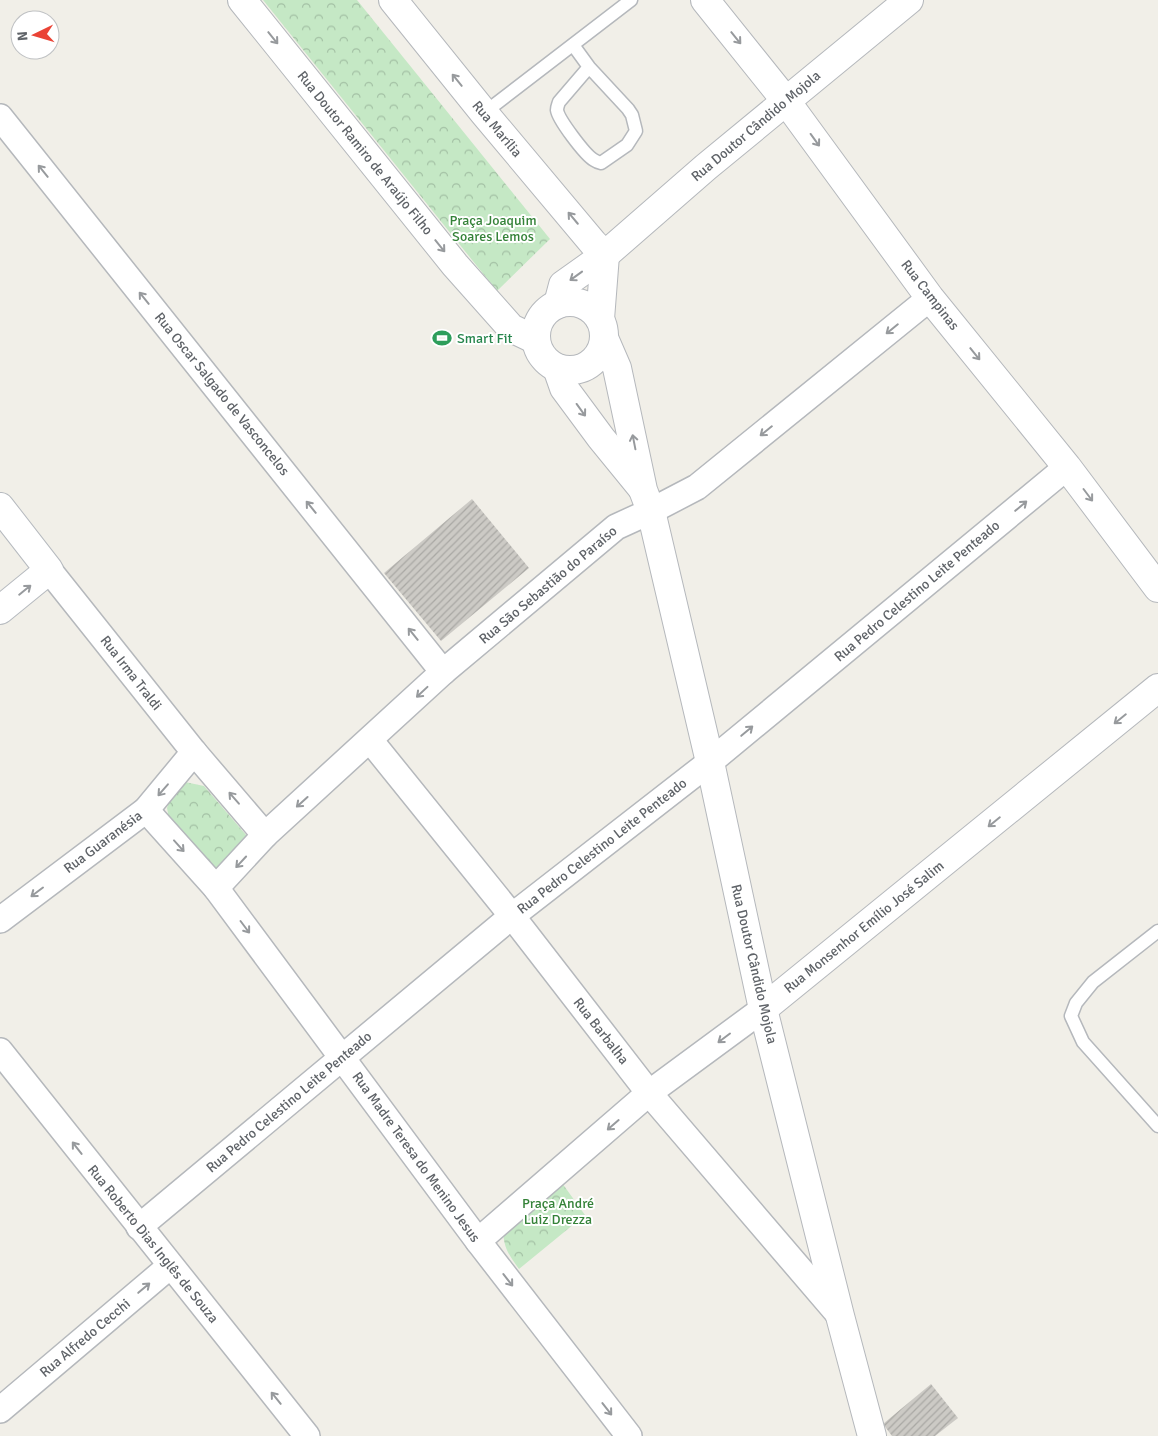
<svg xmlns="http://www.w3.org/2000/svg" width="1158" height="1436" viewBox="0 0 1158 1436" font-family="Signika,sans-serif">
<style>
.park{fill:url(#park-crowns)}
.building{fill:url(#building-hatch)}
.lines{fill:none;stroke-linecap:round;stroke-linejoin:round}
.service-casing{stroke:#b5b8bc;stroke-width:15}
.minor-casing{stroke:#b5b8bc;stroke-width:28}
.tertiary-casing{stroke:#b5b8bc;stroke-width:30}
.secondary-casing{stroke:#b6babf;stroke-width:30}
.service{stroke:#fff;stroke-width:12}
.minor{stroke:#fff;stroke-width:25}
.tertiary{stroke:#fff;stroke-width:28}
.secondary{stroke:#fff;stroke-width:28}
.oneway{stroke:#979a9d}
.labels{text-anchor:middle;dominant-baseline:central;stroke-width:4;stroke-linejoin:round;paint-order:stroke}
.street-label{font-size:14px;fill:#5f6368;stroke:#fff}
.park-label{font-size:14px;fill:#348238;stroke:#fff}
.leisure-label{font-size:14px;fill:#27864d;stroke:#fff;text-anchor:start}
</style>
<defs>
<pattern id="park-crowns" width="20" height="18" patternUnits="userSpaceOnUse" patternTransform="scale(1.25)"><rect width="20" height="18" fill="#c5e8c5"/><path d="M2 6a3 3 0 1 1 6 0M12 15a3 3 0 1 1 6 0" fill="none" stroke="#a3c0a4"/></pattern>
<pattern id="building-hatch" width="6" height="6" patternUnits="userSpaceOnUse" patternTransform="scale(1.25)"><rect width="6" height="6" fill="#cccac5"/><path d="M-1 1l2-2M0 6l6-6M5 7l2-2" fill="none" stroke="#a9a8a4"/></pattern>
</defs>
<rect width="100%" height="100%" fill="#f1efe8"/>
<g class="park">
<path d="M263,0H357L550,239L497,291Z"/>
<path d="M185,782L204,786L247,836L229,867L212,870L169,819L167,808L171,796Z"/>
<path d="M562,1183L585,1215L519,1269C509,1255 504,1249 503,1231Z"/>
</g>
<g class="building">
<path d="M472,499L529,568L441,641L384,573Z"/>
<path d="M931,1384L958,1418L935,1436H892L883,1424Z"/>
</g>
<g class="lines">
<g class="service-casing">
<g id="service">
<path d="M573,45L589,67L628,109L632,115L636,131L627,145L601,163C597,162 597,162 594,160C585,155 558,119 557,110C557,107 558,105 559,102L589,67"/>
<path d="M484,113L631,0"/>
<path d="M1158,931L1093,982L1076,1003L1071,1016L1083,1042L1158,1126"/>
</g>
</g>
<g class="minor-casing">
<g id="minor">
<path d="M0,117L443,672"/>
<path d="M49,570L194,752L265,835"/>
<path d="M370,740L512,916L649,1093L840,1316"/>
<path d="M146,810L216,888L478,1241L629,1436"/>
<path d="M216,888L265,835L443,672L616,527L651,511L697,487L930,298"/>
<path d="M0,920L146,810L194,752"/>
<path d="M0,1051L307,1436"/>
<path d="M139,1227L512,916L710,762L1067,467"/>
<path d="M478,1241L649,1093L763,1009"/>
<path d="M0,1410L170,1266"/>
</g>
</g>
<g class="tertiary-casing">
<g id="tertiary">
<path d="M242,0L455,265L511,328L536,340"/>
<path d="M393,0L484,113L593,243L605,255"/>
<path d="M705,0L786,101L930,298L1067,467L1158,588"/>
<circle cx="570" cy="336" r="34"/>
<path d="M558,304L563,285L605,255L706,167L909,0"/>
<path d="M600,319L605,255"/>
<path d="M604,338L617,368L643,490L651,511L710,762L763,1009L840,1316L872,1436"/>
<path d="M557,368L564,388L601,438L641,487"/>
<path d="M763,1009L1158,688"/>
</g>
</g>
<g class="secondary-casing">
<path id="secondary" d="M0,507L49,570L0,610"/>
</g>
<use href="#service" class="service"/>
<use href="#minor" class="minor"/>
<use href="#tertiary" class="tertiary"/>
<use href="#secondary" class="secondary"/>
</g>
<defs><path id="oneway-shaft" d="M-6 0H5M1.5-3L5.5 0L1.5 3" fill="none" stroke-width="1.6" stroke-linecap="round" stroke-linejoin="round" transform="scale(1.25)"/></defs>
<g class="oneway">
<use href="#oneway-shaft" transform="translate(273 38) rotate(51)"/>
<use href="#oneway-shaft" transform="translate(736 38) rotate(51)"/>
<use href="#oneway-shaft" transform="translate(457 80) rotate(-129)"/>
<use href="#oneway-shaft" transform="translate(815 140) rotate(54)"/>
<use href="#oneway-shaft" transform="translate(43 171) rotate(-129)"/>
<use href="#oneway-shaft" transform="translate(573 218) rotate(-130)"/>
<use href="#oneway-shaft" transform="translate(440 246) rotate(51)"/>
<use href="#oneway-shaft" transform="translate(576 276) rotate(144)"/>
<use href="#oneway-shaft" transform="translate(144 298) rotate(-129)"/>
<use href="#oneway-shaft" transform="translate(892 329) rotate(141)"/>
<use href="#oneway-shaft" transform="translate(975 354) rotate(51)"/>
<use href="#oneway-shaft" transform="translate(581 410) rotate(54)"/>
<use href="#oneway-shaft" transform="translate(766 431) rotate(141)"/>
<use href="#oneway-shaft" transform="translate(634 442) rotate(-101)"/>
<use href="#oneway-shaft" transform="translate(1088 495) rotate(53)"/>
<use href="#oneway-shaft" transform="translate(1021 506) rotate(-40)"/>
<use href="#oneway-shaft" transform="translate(311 507) rotate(-129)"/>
<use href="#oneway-shaft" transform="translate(25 590) rotate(-39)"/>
<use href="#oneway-shaft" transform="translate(413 634) rotate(-129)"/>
<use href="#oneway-shaft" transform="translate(422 692) rotate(137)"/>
<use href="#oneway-shaft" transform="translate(1120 719) rotate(141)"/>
<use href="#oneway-shaft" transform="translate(747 731) rotate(-40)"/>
<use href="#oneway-shaft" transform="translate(163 790) rotate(131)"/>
<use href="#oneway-shaft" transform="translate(234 798) rotate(-131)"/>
<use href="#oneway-shaft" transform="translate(302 802) rotate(138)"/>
<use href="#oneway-shaft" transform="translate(994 822) rotate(141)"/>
<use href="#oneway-shaft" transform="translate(179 846) rotate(48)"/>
<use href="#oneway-shaft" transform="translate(241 862) rotate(133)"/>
<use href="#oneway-shaft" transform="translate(37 892) rotate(143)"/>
<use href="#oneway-shaft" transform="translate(245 927) rotate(53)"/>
<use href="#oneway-shaft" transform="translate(724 1038) rotate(143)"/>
<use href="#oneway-shaft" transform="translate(613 1125) rotate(139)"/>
<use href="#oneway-shaft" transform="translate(77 1148) rotate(-128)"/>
<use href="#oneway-shaft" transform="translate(508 1280) rotate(52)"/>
<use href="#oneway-shaft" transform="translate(144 1288) rotate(-40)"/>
<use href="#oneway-shaft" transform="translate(276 1398) rotate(-129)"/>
<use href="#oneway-shaft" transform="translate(607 1409) rotate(52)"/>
</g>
<defs>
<g id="stadium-bare" transform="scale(1.5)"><path d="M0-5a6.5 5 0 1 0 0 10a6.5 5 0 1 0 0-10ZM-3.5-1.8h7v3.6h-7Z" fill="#2e9e5b" stroke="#fff" stroke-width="2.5" paint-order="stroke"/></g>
</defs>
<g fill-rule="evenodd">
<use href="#stadium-bare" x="442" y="338"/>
</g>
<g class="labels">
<g class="street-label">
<text transform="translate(756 126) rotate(-40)">Rua Doutor Cândido Mojola</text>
<text transform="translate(497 129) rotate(50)">Rua Marília</text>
<text transform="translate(365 153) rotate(51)">Rua Doutor Ramiro de Araújo Filho</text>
<text transform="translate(930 295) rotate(52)">Rua Campinas</text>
<text transform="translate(222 394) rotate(51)">Rua Oscar Salgado de Vasconcelos</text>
<text transform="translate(548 585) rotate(-40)">Rua São Sebastião do Paraíso</text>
<text transform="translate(917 591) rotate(-40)">Rua Pedro Celestino Leite Penteado</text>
<text transform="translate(131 673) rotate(52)">Rua Irma Traldi</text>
<text transform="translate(103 842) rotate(-37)">Rua Guaranésia</text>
<text transform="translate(602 846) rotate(-38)">Rua Pedro Celestino Leite Penteado</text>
<text transform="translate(864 927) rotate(-39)">Rua Monsenhor Emílio José Salim</text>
<text transform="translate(754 964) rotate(77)">Rua Doutor Cândido Mojola</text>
<text transform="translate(601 1031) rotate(52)">Rua Barbalha</text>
<text transform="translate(289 1102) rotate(-40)">Rua Pedro Celestino Leite Penteado</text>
<text transform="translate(416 1157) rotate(54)">Rua Madre Teresa do Menino Jesus</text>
<text transform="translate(153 1244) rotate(51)">Rua Roberto Dias Inglês de Souza</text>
<text transform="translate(85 1338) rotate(-40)">Rua Alfredo Cecchi</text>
</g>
<g class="park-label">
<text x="493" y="220">Praça Joaquim<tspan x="493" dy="16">Soares Lemos</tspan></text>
<text x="558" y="1203">Praça André<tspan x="558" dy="16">Luiz Drezza</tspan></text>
</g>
<g class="leisure-label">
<text x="457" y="338">Smart Fit</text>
</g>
</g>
<g transform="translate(35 35) rotate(265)"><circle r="24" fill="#ffffff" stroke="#bfc1c3"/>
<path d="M0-4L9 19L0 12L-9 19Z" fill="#ea4335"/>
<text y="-8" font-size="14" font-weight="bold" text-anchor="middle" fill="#5f6368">N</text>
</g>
</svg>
